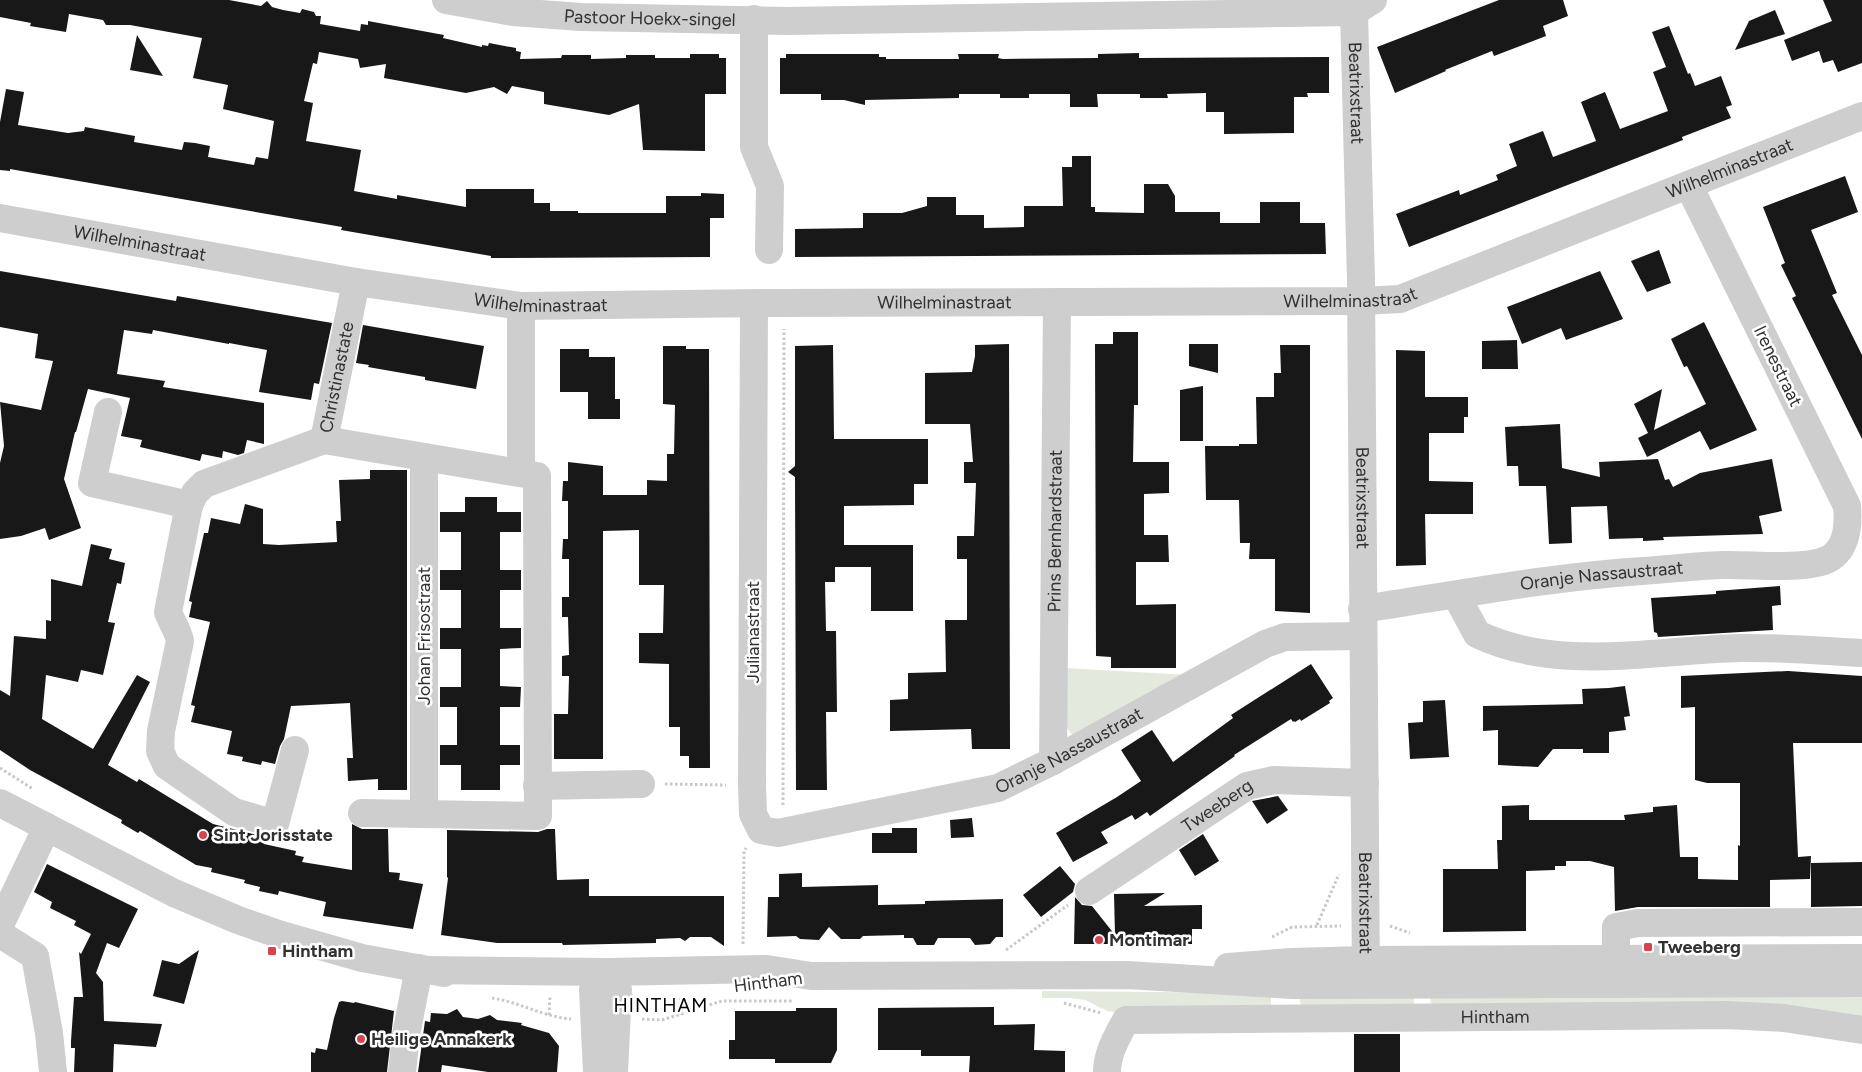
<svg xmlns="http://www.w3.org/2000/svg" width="1862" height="1072" viewBox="0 0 1862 1072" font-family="Figtree,sans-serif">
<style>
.green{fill:#e4e9dd}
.building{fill:#181818}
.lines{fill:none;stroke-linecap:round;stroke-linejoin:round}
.path{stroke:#c8c8c8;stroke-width:3;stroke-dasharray:2.5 2.5;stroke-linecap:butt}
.minor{stroke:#cecece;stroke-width:28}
.poi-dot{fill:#d8434c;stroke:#fff;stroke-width:2}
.labels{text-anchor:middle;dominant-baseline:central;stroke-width:5;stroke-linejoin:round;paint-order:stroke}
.street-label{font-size:18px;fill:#313131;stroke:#fff}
.poi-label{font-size:18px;font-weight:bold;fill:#313131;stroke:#fff;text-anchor:start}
.neighbourhood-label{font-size:19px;letter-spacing:1px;fill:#000;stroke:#fff}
</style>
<rect width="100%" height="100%" fill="#fff"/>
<g class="green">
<path d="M1066,668L1189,675L1079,738L1071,734L1065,725Z"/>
<path d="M1042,991L1271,993V1010L1126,1014L1107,1011L1085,1000L1070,998H1042Z"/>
<path d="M1862,992V1022L1431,1009L1430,994Z"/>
<path d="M1299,994H1414V1010L1301,1007Z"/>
</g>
<g class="building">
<path d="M0,0H229L261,6L267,1L272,7L283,10L300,13L302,9L314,12L316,16H321L320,24L360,31L361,24L368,25V21L444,35L443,38L482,47V45L488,46L489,43L516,48V51L521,52L520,59L561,58L562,55H591V59L626,58V55H655V58H690V54H719V58H726V94H705V151L643,150L639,104L609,115L544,104V92L512,86L507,94L494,87L466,93L384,78L386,64L360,68L358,59L319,52L317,64L313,63L304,101L313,103L306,141L361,150L354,191L397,199V195L466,207V189H534V203H550V211H578V213H666V196H701V193L724,194V218H710V257L491,258V256L341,230L342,227L10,169V171L0,170V122L6,89L24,92L18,125L68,133L84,131L85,127L135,136L134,142L182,150L184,142L195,143L210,146L208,157L254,165L256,157L268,159L274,121L223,109L228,85L193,78L202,38L130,25H106L103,20L69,14L66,32L30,26L31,23L0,17Z"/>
<path d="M1499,0H1563L1568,16L1543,26L1546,36L1494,56L1492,51L1445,70L1446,71L1395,93L1377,47Z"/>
<path d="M1823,0H1862V63L1838,72L1833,60L1823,63L1819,51L1792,61L1784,40L1832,21Z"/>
<path d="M1775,10L1785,34L1735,50L1749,21Z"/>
<path d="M1669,26L1688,74L1690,73L1695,86L1721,76L1732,105L1726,107L1731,118L1682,137L1683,140L1409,247L1396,214L1459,190L1460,195L1498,180L1496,175L1517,166L1509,144L1543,131L1553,157L1596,141L1581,102L1605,92L1620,129L1668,111L1653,72L1666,67L1652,32Z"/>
<path d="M137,35L163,76L130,70Z"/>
<path d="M1139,53V58L1329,57V93H1307L1308,97H1294V133L1224,134V112H1206V93L1167,94L1168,98H1140V94H1097L1098,107H1070V94H1029V98H1000V94H959V98L865,100V105L844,100H821V94H780V58H786V54H879V57H886V59H959L958,54H999L998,58L1003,59L1098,58V54Z"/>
<path d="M1072,156H1091V207H1095V212L1144,213V184H1168L1175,196V212H1220V223H1260V202H1300V223H1325L1326,254L795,257V229L863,228V213H902L927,206V197H956V215H984V228L1024,227V206H1063L1062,167H1072Z"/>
<path d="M1845,176L1858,212L1811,230L1837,293L1832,295L1862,355V439L1792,298L1796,296L1781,265L1785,263L1763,207Z"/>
<path d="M1659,250L1671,283L1647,292L1631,261Z"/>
<path d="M0,271L176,301L177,296L332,323L319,384L314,383L311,400L259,392L267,350L229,343V344L153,330L152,334L124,330L117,374L165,381L163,387L264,403V444L247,440L244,453L238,455L223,451L222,458L202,454L200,461L140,447L142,440L121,436L130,398L88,389L76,432H75L64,479L81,528L49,540L45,528L21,536L0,539V463L4,446L0,402L41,410L53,361L35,358L38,334L0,327Z"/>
<path d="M1600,271L1623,319L1566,340L1561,328L1522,344L1507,307Z"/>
<path d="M1704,322L1757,430L1710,450L1700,431L1647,457L1638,438L1648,433L1634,404L1662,389L1654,430L1706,404L1687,366L1684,367L1671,339Z"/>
<path d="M363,325L484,346L476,389L425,380V377L368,367L369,365L356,363Z"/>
<path d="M1113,332H1138V405H1134L1133,462H1169V493L1144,494V535H1168L1169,562H1136V605L1176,604V668H1111V657L1096,656L1095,344H1113Z"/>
<path d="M1517,340L1518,369H1482V341Z"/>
<path d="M1009,344L1010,749H972L971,729L890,731V700L908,699V673L946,672L945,620H967V559H957V536H974L976,483H964V462H973L970,424H925V373L972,372L975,356V345Z"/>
<path d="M1189,344H1218V373L1189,366Z"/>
<path d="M833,345L834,439H928V484H914V505L844,506V545H913V611H871V567H835V582H825L826,631H836L837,712H826L827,790H796L795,477L788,472L795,466V346Z"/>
<path d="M1280,345H1310V613L1275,611V559H1249L1250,543H1240L1239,500H1206L1205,446H1239V444H1257L1256,397H1274V373H1281Z"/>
<path d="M663,346H686V349H709L710,768H689V756H680V727H669V664L639,663V633H663L664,585H639V530L603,531V759H554V714H568L569,676H562V656L569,655L568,617H562V597H569V559H562L563,539H568V501H562L563,481H568V462L603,466V495H647V480L667,481V454H674L675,405L663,404Z"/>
<path d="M560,349H589V357H615V399H620V419H588V392H560Z"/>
<path d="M1396,350L1425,351V397H1468V417H1464V433H1429V481L1473,482V514H1425L1426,565L1396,566Z"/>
<path d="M1203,386V441H1180V390Z"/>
<path d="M1560,424L1562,468L1600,477L1599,462L1658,459L1665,480L1669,479L1673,487L1700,473L1772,459L1782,511L1759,516L1763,534L1663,537L1664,540L1643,541V538L1609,539L1607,506L1571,507L1572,543L1549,544L1546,486H1519L1518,466H1507L1505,427Z"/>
<path d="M370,470H407V790H378V779L348,781L347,758H353L350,703L291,706L284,739L280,746L275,764L262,761L261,765L242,761L243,757L227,754L232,731L191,722L195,706L191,705L210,622L189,617L192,602L189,601L204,533H208L211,518L240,524L245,504L263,509V544L279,545L337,542L336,521H341L339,480L370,479Z"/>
<path d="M465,497H497V512H521V532H500V570H521V590H500V628H521V648L500,649V686L521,687L520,707H500V745H520V765H500V790H461V765H440V745H457V707H440V687H461V649H440V628H461V590H440V570H461V532H440V512H465Z"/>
<path d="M91,544L112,549L109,559L125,563L121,584L117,583L108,622L115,623L103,675L81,670L78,682L46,675L42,719L93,749L137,675L150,682L108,765L137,782L139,779L213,824L265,837L264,844L296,851L295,855L304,857L302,862L352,870V824L362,829H388L389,872L400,873L399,880L423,884L413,929L323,916L326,902L279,891L278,895L259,891L260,887L244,883L245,880L211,872L212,868L196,865L140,831L138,833L121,823L122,820L30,770L0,750V690L10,696L14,636L46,639V620L51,621V579L82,586Z"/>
<path d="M1780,586L1781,605L1772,606L1773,630L1658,637L1657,633L1654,632L1651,598L1716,594V591Z"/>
<path d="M1311,664L1333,698L1329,701L1330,703L1301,721L1300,719L1295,722L1294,721L1293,722L1291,719L1234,755L1235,756L1150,816L1147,812L1135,820L1132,815L1101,832L1108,843L1073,862L1056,833L1117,797L1141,781L1121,750L1152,730L1173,762L1233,718L1231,715Z"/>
<path d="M1788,671L1862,676V743H1793L1798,857L1811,856L1810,879L1770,880V907H1638L1615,911L1614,867L1590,861H1566V866H1555V870L1526,871V931L1443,932V869H1498L1497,840H1502V806L1529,805V820H1625L1624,815L1653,812V807L1677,805L1680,857H1698V879L1738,880V845L1740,846V783H1707L1695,780V707L1681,708V676Z"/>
<path d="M1625,686L1630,716L1624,717L1626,730L1609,732V753H1583V749H1553L1538,767L1498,765V730L1483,731V706L1583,704L1582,689L1609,688Z"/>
<path d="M1445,700L1449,757L1410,759L1408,723L1423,722V701Z"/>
<path d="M1278,796L1288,810L1267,824L1252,801Z"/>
<path d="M972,818L974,837L951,838L950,820Z"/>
<path d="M892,828H917V853H872V833H892Z"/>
<path d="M547,829H555L557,880L589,879V896H724V946L711,937H690L685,941L680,938L656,939V943L563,945L562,943H497L441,935L448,878L447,877V830L538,832Z"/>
<path d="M1203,834L1219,861L1195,876L1179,850Z"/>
<path d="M1862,862V906L1811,907V863Z"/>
<path d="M47,864L138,909L119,948L107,943L96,973L103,982L104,1021L162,1024L156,1047L114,1044L113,1072H74L75,1048H71V1041L74,997H83L79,952L81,954L91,934L74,925L76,921L50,908L52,902L34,892Z"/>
<path d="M1060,866L1075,884L1073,892L1041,917L1023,895Z"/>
<path d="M802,873V887L878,885V905L925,904V901L1003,899V937H996L990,944L975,945L970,938H938L934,945H917L913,938H904V935L863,936L860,939H841L829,927L819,940L800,939L796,936L767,937L768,897H779V874Z"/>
<path d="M1165,893L1144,906L1202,905V929H1192V944H1074L1075,897L1082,905L1092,906L1115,935L1114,894Z"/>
<path d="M199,950L184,1004L153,996L162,960L179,964Z"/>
<path d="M342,1001L354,1003L355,1002L394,1011L387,1072H311V1052L315,1053L316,1048L327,1050L334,1018L339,1002Z"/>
<path d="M994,1007V1025L1035,1024L1034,1050L1065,1051V1072H969L970,1056H921V1050H878V1008Z"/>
<path d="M796,1008H837V1050L831,1063H775V1059H729V1040H735V1011H796Z"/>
<path d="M457,1009L463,1017L478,1019L490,1015L497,1020L522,1023L521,1025L549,1033L559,1046L557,1072H488L442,1065L441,1072H418L425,1021L430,1022L431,1013L447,1014Z"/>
<rect x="1354" y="1034" width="46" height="38"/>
</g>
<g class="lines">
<g class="path">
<path d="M0,768L33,789"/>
<path d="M665,784L726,785"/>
<path d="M783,805L784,329"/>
<path d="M1317,925L1339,874"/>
<path d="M1390,926L1410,933"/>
<path d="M1272,937L1292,927L1341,926"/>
<path d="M743,944L744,851L746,848"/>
<path d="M1006,950L1068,905"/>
<path d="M492,998C519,1002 544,1017 571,1019"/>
<path d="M1064,1003L1101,1013"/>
<path d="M549,1015L550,996"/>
<path d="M680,1015L681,996"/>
<path d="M642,1019L662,1020L722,1001H793"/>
</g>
<g class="minor">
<path id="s1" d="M446,0L513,12L581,17L787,21L1354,12L1373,0"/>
<path id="s2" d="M1354,12L1361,280L1366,984"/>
<path d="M754,19V147L770,186L769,250"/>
<path id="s3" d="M0,218L356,282L521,306L768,303L1362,301L1400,299L1862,116"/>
<path id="s4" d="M754,304L752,785L753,814L761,830L778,833L998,788L1053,761L1265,644L1285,637L1363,636"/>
<path d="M108,412L92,483L189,505L168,612C172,623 178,630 180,641L161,731L160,751L167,766L234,812L275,824L295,750"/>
<path d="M324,440L537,476L538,816L362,813"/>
<path d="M521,473V306"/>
<path id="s5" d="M189,505L195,493L204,484L324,440L356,282"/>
<path d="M1456,595L1477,634C1559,673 1653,650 1740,648C1780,647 1822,651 1862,653"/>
<path id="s6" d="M1362,609C1456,595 1549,577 1643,571C1669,569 1696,566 1722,565C1751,564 1798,570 1824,561C1846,553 1849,527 1847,506L1689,186"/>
<path id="s7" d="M1053,761L1057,302"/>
<path d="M537,786L641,784"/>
<path d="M0,803L174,893L238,920L278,934L362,958L444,973"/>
<path d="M424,814V457"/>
<path id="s8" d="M1089,891L1247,786L1274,780L1365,783"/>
<path d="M0,925L47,827"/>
<path d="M0,934L35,956L49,1033L53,1072"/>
<path d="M1616,960V927L1638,923L1862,922"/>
<path d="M1228,967L1291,962L1366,960L1862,958"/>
<path d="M426,970L608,972L767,969L811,976L1127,975L1293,985L1862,983"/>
<path d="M402,1072L406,1035L419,968"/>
<path d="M597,1072L593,990L608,972L618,989L614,1072"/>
<path id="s9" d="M1107,1072C1107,1053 1117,1037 1126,1020L1727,1015L1784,1018L1862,1030"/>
</g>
</g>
<g class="poi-dot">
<circle cx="203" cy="835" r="5"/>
<circle cx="1099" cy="940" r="5"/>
<rect x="1643" y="942" width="10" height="10" rx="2.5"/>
<rect x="267" y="946" width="10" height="10" rx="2.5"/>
<circle cx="361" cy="1039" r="5"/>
</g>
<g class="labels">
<g class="street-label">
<text stroke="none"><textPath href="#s1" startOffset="205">Pastoor Hoekx-singel</textPath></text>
<text stroke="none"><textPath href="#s2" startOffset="81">Beatrixstraat</textPath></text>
<text stroke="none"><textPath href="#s3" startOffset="1762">Wilhelminastraat</textPath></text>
<text stroke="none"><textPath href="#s3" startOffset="142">Wilhelminastraat</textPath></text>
<text stroke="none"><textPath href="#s3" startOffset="1358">Wilhelminastraat</textPath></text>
<text stroke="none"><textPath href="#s3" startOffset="548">Wilhelminastraat</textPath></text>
<text stroke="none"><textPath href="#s3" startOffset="952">Wilhelminastraat</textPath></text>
<text transform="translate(1778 366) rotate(64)">Irenestraat</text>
<text stroke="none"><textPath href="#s5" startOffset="218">Christinastate</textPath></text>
<text stroke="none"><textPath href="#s2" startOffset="486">Beatrixstraat</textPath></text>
<text stroke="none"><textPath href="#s7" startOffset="230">Prins Bernhardstraat</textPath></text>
<text stroke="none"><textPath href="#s6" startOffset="242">Oranje Nassaustraat</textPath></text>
<text transform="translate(753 632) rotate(-90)">Julianastraat</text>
<text transform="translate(424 636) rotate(-90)">Johan Frisostraat</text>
<text stroke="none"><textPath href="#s4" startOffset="850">Oranje Nassaustraat</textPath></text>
<text stroke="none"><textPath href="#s8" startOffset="154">Tweeberg</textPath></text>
<text stroke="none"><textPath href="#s2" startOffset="891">Beatrixstraat</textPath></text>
<text transform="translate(768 982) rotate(-7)">Hintham</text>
<text stroke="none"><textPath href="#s9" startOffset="425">Hintham</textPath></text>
</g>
<g class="poi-label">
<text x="213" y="835">Sint Jorisstate</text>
<text x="1109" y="940">Montimar</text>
<text x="1658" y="947">Tweeberg</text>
<text x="282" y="951">Hintham</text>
<text x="371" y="1039">Heilige Annakerk</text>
</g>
<g class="neighbourhood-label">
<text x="661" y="1005">HINTHAM</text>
</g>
</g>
</svg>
